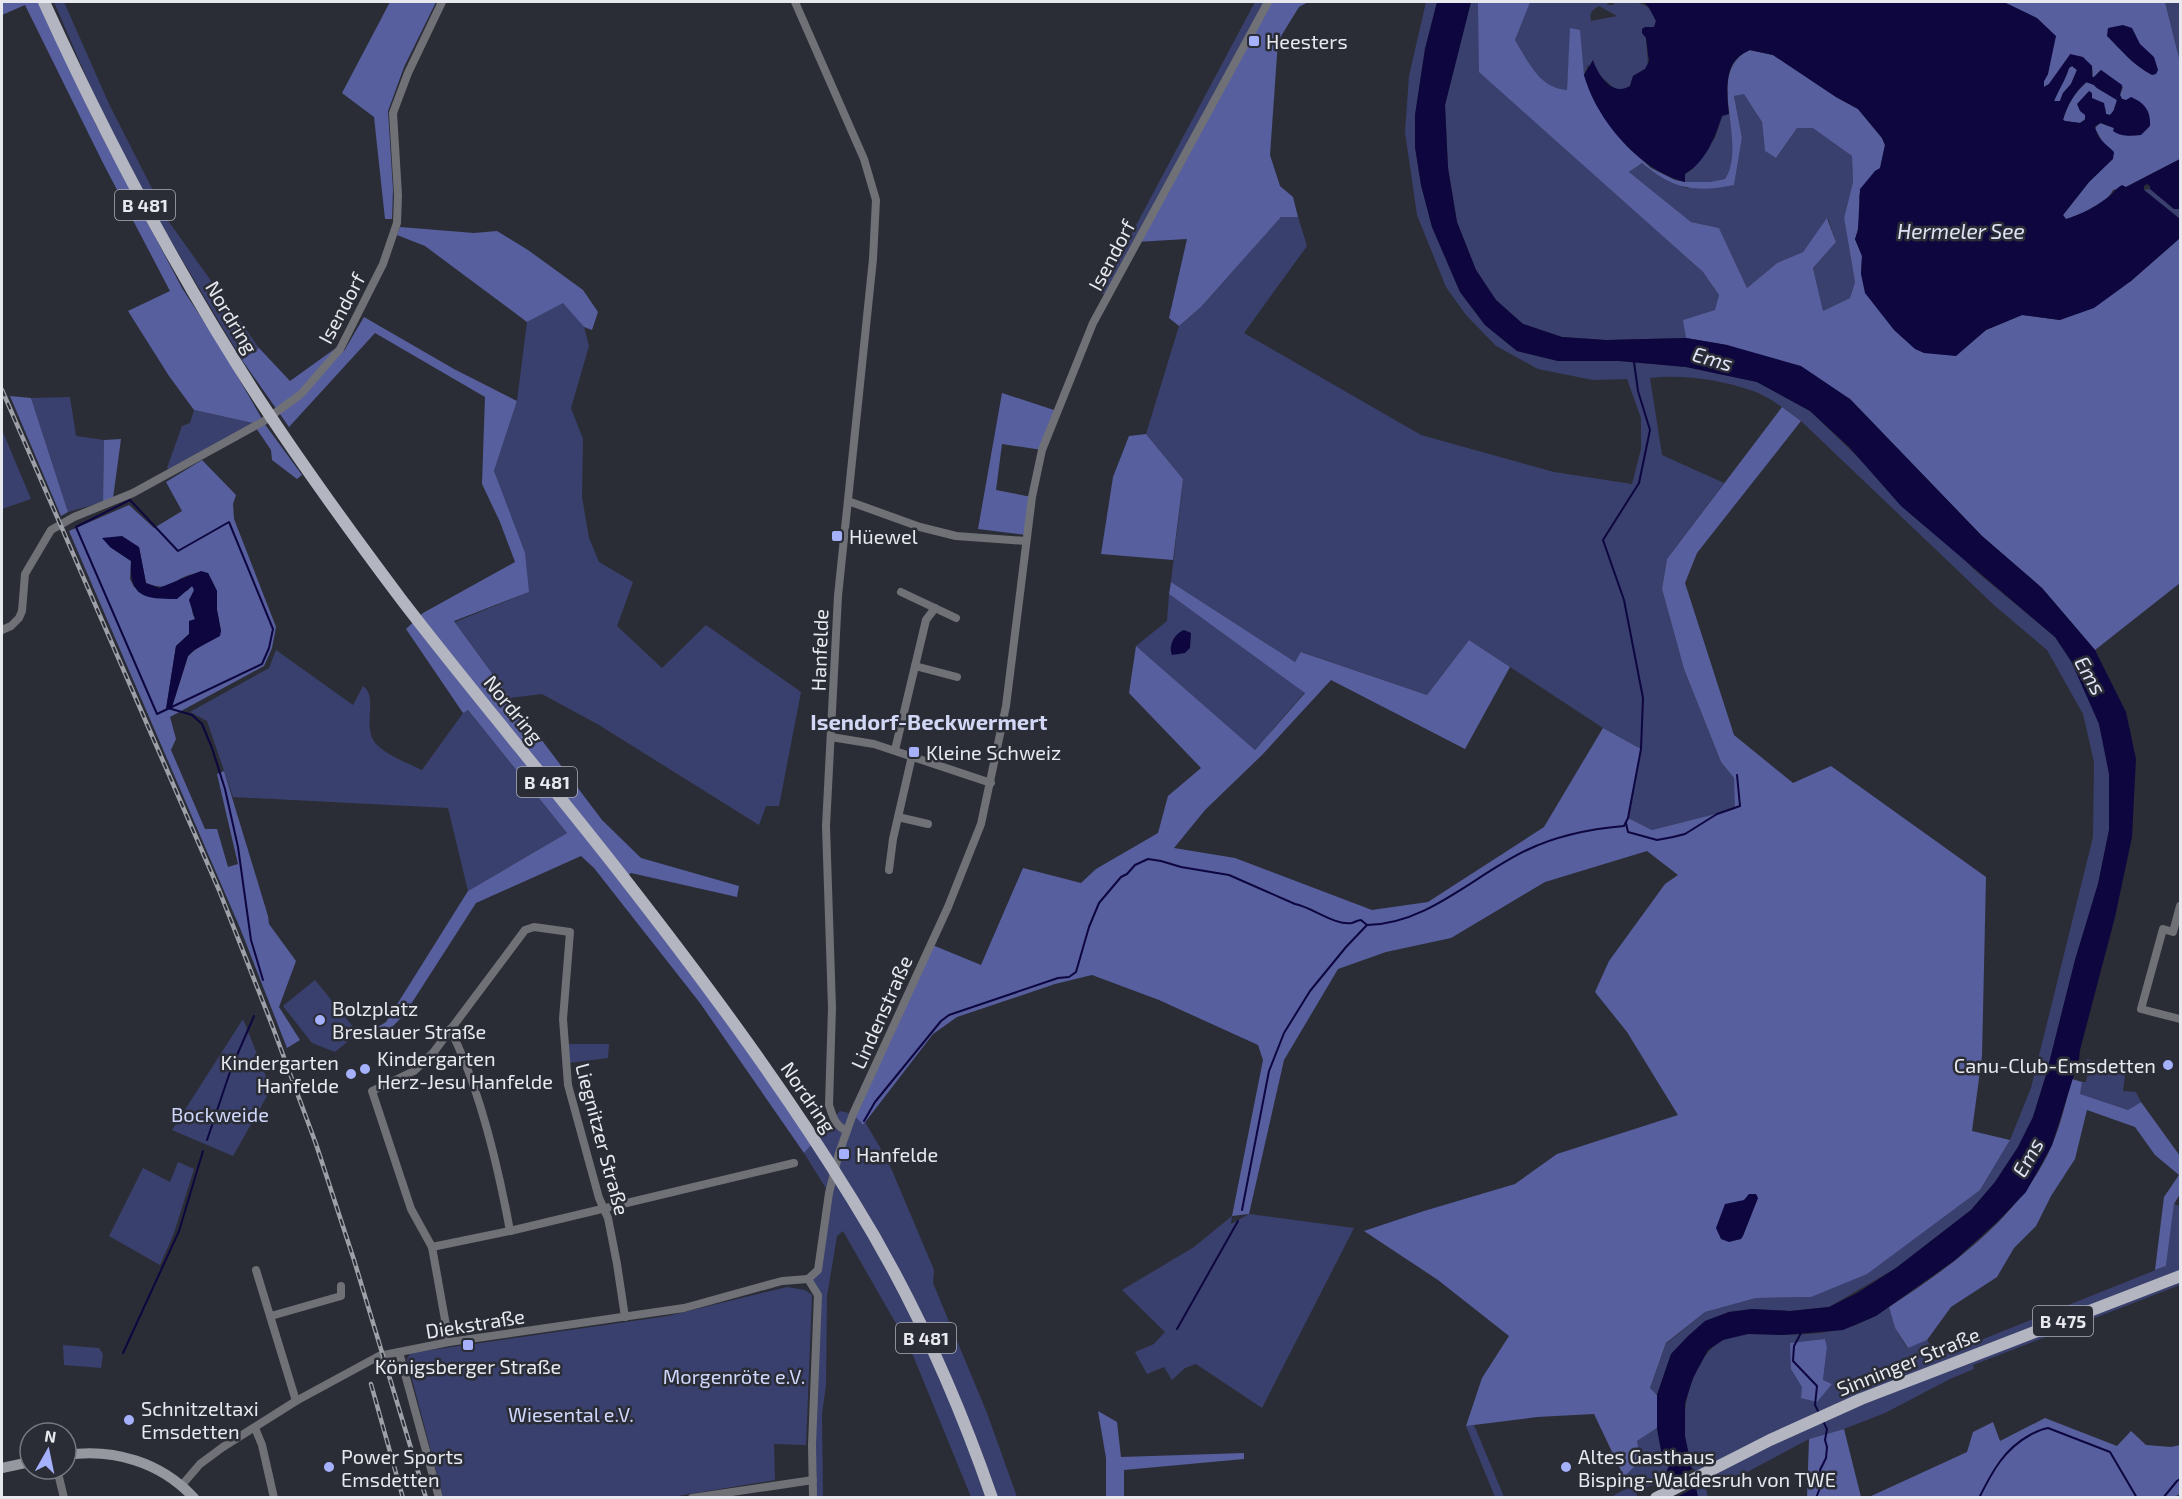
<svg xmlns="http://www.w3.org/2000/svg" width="2182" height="1499" viewBox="0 0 2182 1499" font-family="'Exo 2',sans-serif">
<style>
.green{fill:#3a406d;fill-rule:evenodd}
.forest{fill:#575f9e;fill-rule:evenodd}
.water{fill:#0d063f;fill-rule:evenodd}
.pier{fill:#2b2d36}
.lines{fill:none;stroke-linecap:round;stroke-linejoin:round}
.stream{stroke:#0d063f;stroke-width:2}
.street{stroke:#707177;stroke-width:8}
.secondary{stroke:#9698a0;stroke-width:10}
.primary{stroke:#b3b5c0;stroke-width:12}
.rail-casing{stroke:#9ea0a7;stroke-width:4.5}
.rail{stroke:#2b2d36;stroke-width:2;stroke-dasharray:7;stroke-linecap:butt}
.poi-dot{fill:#a5b1fc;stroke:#2b2d36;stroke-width:2}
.labels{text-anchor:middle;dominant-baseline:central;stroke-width:5;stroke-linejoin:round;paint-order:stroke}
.shield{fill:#2b2d36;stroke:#afb1b8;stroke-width:1.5}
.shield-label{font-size:18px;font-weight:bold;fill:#e7e9ef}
.poi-label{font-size:20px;fill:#e7e9ef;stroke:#2b2d36;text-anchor:start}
.street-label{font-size:20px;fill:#e7e9ef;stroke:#2b2d36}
.park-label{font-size:20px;fill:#cfd7fc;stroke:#2b2d36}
.water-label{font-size:21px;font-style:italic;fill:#dfe3f6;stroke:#2b2d36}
.quarter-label{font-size:22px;font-weight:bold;fill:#d1d7f4;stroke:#2b2d36}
</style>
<rect width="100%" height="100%" fill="#2b2d36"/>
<g class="green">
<path d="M54,2H64L109,104L169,222L259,348L242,360L162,226L101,111Z"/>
<path d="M1255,2H1268L1108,296L1100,293Z"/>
<path d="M1424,2H1437L1425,49L1415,115V147L1421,185L1432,227L1460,292L1485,325L1517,351L1558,361H1619L1686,367L1757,382L1810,411L1978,573L2055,637L2071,661L2087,693L2099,724L2110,774L2109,830L2098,884L2075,960L2046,1075L2033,1117L2018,1147L1995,1182L1971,1210L1896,1268L1829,1307L1790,1311L1752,1309L1729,1312L1705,1321L1671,1354L1657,1395L1650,1388L1666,1344L1705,1312L1756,1298L1811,1297L1980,1190L2010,1140L2031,1088L2093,837L2094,762L2083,714L2047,650L1995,606L1801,421C1786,410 1770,397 1753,391C1722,380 1682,374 1650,378L1662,455L1724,483L1667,559L1662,589L1684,669L1721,762L1734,778L1736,809L1652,830L1628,818L1641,749L1603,728L1469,640L1427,695L1302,652L1295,662L1171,582L1183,479L1146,434L1179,326L1201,307L1281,217H1298L1307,246L1244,333L1421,435L1554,472L1632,484L1641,449V418L1627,379L1593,380L1538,369L1496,346L1466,315L1446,287L1417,215L1405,132L1409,76L1426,2Z"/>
<path d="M1471,2H1478L1632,208L1703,272L1719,295L1716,310L1684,320L1686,338L1606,340L1562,337L1523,324L1496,300L1476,270L1457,222L1448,168L1445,105Z"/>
<path d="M1530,2H1609L1607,5H1613L1615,2C1635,2 1650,0 1656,21L1654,27H1645L1648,65L1645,69L1633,76L1630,86L1624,89H1615L1588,65L1584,75L1578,32L1571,29L1567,90C1539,88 1528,62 1515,40L1528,4ZM1599,6L1617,16L1591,21C1589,13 1592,10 1599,6Z"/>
<path d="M2165,2H2180V63Z"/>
<path d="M1744,93L1762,122L1765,151L1776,158L1797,128L1813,127L1852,156L1853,182L1844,218L1855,282L1850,298L1823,311L1813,268L1836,242L1828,218L1803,252L1777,263L1747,288L1719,228L1691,222L1629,172L1642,163L1654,173L1686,188L1734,185L1742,138L1734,96Z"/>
<path d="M1723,114H1729C1733,136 1737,159 1725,179L1710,182H1685V174L1693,169L1715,138Z"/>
<path d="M2150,189L2174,209H2180V219L2144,190Z"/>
<path d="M563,302L584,327L589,346L571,408L583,439L582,497L589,538L599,562L633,582L617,626L662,668L706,625L801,692L779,806H766L759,825L599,725L542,694L510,698L455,622L529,592L494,471L517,401L527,322Z"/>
<path d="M70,397L76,436L104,440L103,502L68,512L31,398Z"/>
<path d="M194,410L253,423L169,469L167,468L182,426L190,423Z"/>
<path d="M2,430L31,499L2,509Z"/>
<path d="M1169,594L1305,692L1255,750L1136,646L1167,621Z"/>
<path d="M276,650L353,705L363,686C379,697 361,727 376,744C388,756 407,763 422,770L463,713L467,709L567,833L468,891L448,808L233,797L207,721L190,712L269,668Z"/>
<path d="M315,980L358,1033L335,1052L312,1043L283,1006Z"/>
<path d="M243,1019L271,1089L233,1156L172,1130Z"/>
<path d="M567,1044H609L608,1058L568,1063Z"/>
<path d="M2087,1059L2126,1068L2123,1091L2136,1092L2141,1102L2128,1110L2079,1094L2082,1082H2086L2088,1072L2084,1071Z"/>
<path d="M840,1111L853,1114L863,1125L865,1122L888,1161L934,1270L933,1283L987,1413L1017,1497H971L910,1348L843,1231L837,1236L827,1296L826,1385L822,1414L823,1497H813L818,1295L808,1279L813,1275L829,1193L804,1153Z"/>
<path d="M178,1162L194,1169L174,1233L160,1265L109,1236L143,1168L170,1182Z"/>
<path d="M2174,1204L2180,1206V1285L1973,1365L1974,1369L1950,1379L1885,1413L1844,1429L1809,1439L1738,1477L1706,1489L1708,1497H1698C1686,1451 1675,1413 1698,1368C1710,1346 1722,1336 1748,1334C1760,1332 1773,1335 1785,1335C1826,1334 1855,1331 1889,1307L1895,1328L1907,1348L1927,1340L1938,1357L2166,1266ZM1825,1339L1827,1347L1823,1380L1832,1384L1801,1398L1813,1341Z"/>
<path d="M1249,1214L1354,1228L1262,1408L1196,1364L1185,1368L1172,1380L1164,1367L1147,1374L1135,1352L1154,1344L1165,1332L1122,1290L1194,1247L1232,1216L1231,1224Z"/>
<path d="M787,1287L805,1290L812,1295L806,1445L774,1444L775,1480L672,1497H443L407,1360L410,1353L668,1316Z"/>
<path d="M63,1345L99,1348L103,1354L101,1368L64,1365Z"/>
<path d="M1474,1425L1504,1497H1495L1466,1426Z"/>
<path d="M1657,1428L1662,1456L1669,1466L1667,1470L1668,1479L1636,1491L1637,1497L1609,1498L1631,1486L1624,1477L1641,1460L1637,1441Z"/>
</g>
<g class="forest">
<path d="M2,2H38L96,125L182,288L223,351L262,419L253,423L194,410L169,376L128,311L170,291L103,163L25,5L2,15Z"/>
<path d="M390,2H436L404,67L388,111L393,190L392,219H385L374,117L342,93Z"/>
<path d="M1268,2H1308L1299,7L1278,41L1270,155L1280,186L1293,197L1298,217H1281L1201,307L1179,326L1169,318L1187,239L1136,242Z"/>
<path d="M1478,2H1530L1515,40C1528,61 1539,88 1567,90L1570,28L1580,30L1584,75L1627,146L1651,168L1675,180L1685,182H1710L1725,179C1749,141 1703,74 1749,50L1773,55L1836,97L1858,109L1882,138L1885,145L1880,169L1875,171L1859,196C1861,205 1859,231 1855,239L1862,256L1861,274L1956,355L1986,330L2022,315L2060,320L2131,281L2180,238V583L2095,650L2042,588L1982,536L1850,399L1727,345L1686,338L1683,320L1715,310L1719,295L1703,272L1479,72ZM1744,94L1762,122L1765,151L1776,158L1797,128H1813L1852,156L1853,182L1844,218L1855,282L1850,298L1823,311L1813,268L1836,242L1827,218L1803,252L1777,263L1747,288L1719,228L1691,222L1629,172L1642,163C1672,189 1696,193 1734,185L1742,138L1734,96Z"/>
<path d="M2004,2H2165L2180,62V159L2126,187L2113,190C2106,205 2081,213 2066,220L2063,215L2089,182L2112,159L2111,149L2104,145L2095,128L2100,123L2114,128L2113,131L2126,100L2122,99L2120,95L2123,87L2101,70L2093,78L2092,66L2083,58L2069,56L2049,84L2044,87V81L2048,74Z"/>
<path d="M2072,66L2077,70L2071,84L2063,93L2060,101H2054L2069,68Z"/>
<path d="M2087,82L2094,85L2097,88L2117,100L2113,112L2110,115L2106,114L2105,107L2085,115V119L2080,123L2065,121L2063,120C2067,105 2075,92 2087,82Z"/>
<path d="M400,227L474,233L497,231L528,250L583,290L598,312L592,330L584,327L563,303L527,322L425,246L397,235Z"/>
<path d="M364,317L454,369L517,401L494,471L525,553L529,592L454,621L510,698L602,820L641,858L739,886L737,897L631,873L620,881L751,1054L811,1145L804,1153L700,1003L594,868L581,856L476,903L404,1015L386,1033L372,1040L366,1034L386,1022L468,891L567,833L468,710L463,713L406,629L423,613L515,562L500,522L482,484L485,397L375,333L289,427L242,360L259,348L290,381L336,348L344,351Z"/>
<path d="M1002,393L1057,411L1042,450L1002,444L996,490L1032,497L1027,535L978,529Z"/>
<path d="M10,396L31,398L68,512L61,516Z"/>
<path d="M1782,407L1801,421L1697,553L1685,583L1734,735L1793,783L1831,766L1986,877L1982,1056L1972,1131L2010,1140L1980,1190L1867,1274L1811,1297L1756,1298L1705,1312L1666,1343L1650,1388L1657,1395V1428L1637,1441L1641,1460L1624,1477L1594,1414L1537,1417L1466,1426L1482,1378L1509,1336L1438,1280L1364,1231L1424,1211L1515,1184L1557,1154L1678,1115L1627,1032L1595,992L1609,961L1665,884L1678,875L1647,851L1545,882L1451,938L1386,952L1338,969L1284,1060L1249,1214L1232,1216L1263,1060L1258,1045L1159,1000L1092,975L1055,984L957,1017L933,1034L863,1125L853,1114L930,944L981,965L1023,868L1081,883L1096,869L1158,833L1168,796L1201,768L1129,693L1136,646L1255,750L1305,693L1169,594L1171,582L1295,662L1301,652L1427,695L1469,640L1510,667L1465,749L1331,680L1262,755L1205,810L1174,848L1235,858L1372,910L1428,902L1544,827L1603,728L1641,749L1628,818L1652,830L1735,809L1734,778L1721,762L1684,669L1662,589L1667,559Z"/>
<path d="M264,423L302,475L297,479L272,460L271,450L256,428Z"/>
<path d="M1146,434L1183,479L1173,560L1101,554L1113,477L1129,436Z"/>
<path d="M121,439L113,498L103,502L104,440Z"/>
<path d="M202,460L236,495L233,504L234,519L276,627L272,648L264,666L170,717L176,739L171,750L205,829H217L228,867L238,864L217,774L224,771L268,916L269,924L296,961L279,1007L300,1040L287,1048L240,928L69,531L129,505L154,528L182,511L166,482ZM110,547H139L146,583C172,593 171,579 193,574C197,572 203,573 208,573L217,591V610L221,631C212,642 199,645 188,656L172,707L166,709L176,646L190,633L195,619C187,604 197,598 193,585L187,591L134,587L130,579L131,561Z"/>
<path d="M2072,1079L2082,1082L2080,1094L2128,1110L2141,1102L2180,1156V1194L2174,1204L2166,1266L2155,1270L2164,1197L2179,1175L2155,1155L2135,1127L2087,1110L2075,1159L2051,1196L2036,1226L2014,1248L1997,1277L1951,1307L1927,1340L1908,1348L1895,1328L1889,1307C1951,1267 2023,1214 2052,1145C2061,1124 2066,1101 2072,1079Z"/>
<path d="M1825,1339L1827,1347L1823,1380L1832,1384L1817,1402L1801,1398L1802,1387L1791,1369L1790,1343Z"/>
<path d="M1098,1411L1117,1422L1121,1457L1244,1453V1459L1124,1470V1497H1106V1458Z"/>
<path d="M2045,1418L2117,1446L2131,1431L2146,1445L2171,1447L2180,1445V1494L2172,1498L1869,1497L1967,1452L1973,1432L1993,1422L2000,1441Z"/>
<path d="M1844,1429L1861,1497H1807L1809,1439Z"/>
</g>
<g class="water">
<path d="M1437,2H1471L1445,105L1448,168L1457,222L1476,270L1496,300L1523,324L1562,337L1606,340L1686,338L1727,345L1801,366L1850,399L1982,536L2042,588L2095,650L2126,712L2136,759L2132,837L2115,917L2080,1050L2079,1059L2052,1145L2026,1192L1998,1221L1955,1260L1876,1316L1843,1330L1783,1335L1748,1334L1723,1340L1708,1350L1693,1378L1685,1403V1436L1698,1497H1673L1667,1470L1669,1466L1662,1456L1657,1428V1395L1671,1354L1688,1336L1705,1321L1729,1312L1752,1309L1790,1311L1829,1307L1857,1293L1896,1268L1971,1210L1995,1182L2018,1147L2033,1117L2046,1075L2075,960L2098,884L2109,830V774L2099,724L2071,661L2055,637L1901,506L1849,447L1810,411L1757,382L1686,367L1619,361H1558L1517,351L1485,325L1460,292L1432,227L1421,185L1415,147V115L1425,49Z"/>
<path d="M1643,2H2004L2037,18L2056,36L2048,74L2044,81V87L2049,84L2069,56L2070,54L2083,57L2092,66V77H2094L2101,70L2122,85L2120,95L2122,99L2126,100L2131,97C2145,103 2151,111 2150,126L2141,135C2132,136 2121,137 2113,131L2114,128L2101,123L2095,126C2096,138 2106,144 2114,152L2113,159L2089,182L2063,215L2066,219C2080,215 2095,207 2107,198C2113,194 2114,190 2122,185L2126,187L2180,159V209H2174L2150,189V186L2147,184L2144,186V190L2180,219V238L2131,281L2094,308L2060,320L2022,315L1986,330L1956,356L1924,353L1915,349L1894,330L1865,293L1861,274L1862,256L1855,239L1858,230L1860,189L1875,171L1880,168L1885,145L1882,138L1858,109L1836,97L1773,55L1750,50C1744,53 1738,56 1734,62C1725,74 1727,100 1729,114L1722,116C1714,139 1707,160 1685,174V182C1639,170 1596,119 1584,75L1593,60C1598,75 1612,97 1630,86L1633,76L1645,69L1649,61L1646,38L1642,33V29L1645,27H1654L1656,21L1648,6ZM2072,66L2077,70L2071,84L2063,93L2060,101H2054C2058,91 2066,79 2069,68ZM2086,82L2094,85L2097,88L2117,100L2114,110L2110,115L2106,114L2104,103L2092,98V93L2089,91L2077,104L2080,111L2085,115V120L2080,123L2065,121L2063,120C2067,105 2075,92 2086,82Z"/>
<path d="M2123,25L2132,28L2140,44L2154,57L2158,70L2156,74L2152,75C2134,66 2121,50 2107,36L2108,28Z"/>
<path d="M122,536L139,547L146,583L159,588L201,571L208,573L217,591V610L221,631L220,636L194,650L188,656L172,707L166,709L176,646L189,634V621L195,619L189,600L194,590L192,586L177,599C144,599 129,597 131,561L110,547L102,538Z"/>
<path d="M1184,630L1191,633L1190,648L1185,653L1172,655C1168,646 1174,634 1184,630Z"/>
<path d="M1749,1194H1756L1758,1198L1743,1236L1741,1239L1729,1242L1721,1239L1716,1228L1725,1204L1744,1200Z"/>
</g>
<path class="pier" d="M1694,1468L1698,1486L1675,1498H1670L1666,1482Z"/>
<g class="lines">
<g class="stream">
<path d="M130,500L178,551L229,522L273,629L269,648L262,664L157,714L76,527Z"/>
<path d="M168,708L192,715L202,724L212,748L225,789L238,847L251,940L263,980"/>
<path d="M1626,823L1628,832L1657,840L1673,837L1685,834L1717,814L1740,806L1737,775"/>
<path d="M864,1121L875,1102L941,1021L949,1015L1058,978L1069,977L1076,972L1089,927L1099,903L1121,877L1127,874L1135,865L1148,859L1161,861L1181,867L1229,875L1295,904C1312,907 1335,926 1352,923C1355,922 1358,920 1361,920L1367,925"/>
<path d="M207,1140L231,1069L254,1016"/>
<path d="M1242,1210L1269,1071L1284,1033L1310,991L1346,947L1367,925C1428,924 1474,875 1527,850C1558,835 1589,829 1624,826L1628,818L1641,749L1643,698L1624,600L1603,540L1639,483L1650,430L1638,391L1634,362"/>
<path d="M1177,1329L1238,1221"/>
<path d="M1801,1333L1794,1346L1793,1361L1817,1386L1815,1405L1819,1413"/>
<path d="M123,1353L179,1231L203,1151"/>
<path d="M1816,1498L1822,1483L1820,1470L1826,1458L1827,1447L1825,1440L1827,1429L1823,1421"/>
<path d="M1979,1498C1992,1472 2004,1449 2030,1435C2036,1432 2041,1429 2048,1428L2110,1452L2137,1498"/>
<path d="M2163,1498L2177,1481L2180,1479"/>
</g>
<g class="street">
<path d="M795,2L864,159L876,200L873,259L838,596L826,826L832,1008L829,1105C833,1117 835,1126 847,1131"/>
<path d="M848,501L920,527L956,536L1026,541"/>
<path d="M901,592L956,618"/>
<path d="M2,630L11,626L19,618L22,611L25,574L51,530L74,517L133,493L264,421L301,394L340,349L383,264L397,223L398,195L393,113L408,73L442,2"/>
<path d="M915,666L957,677"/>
<path d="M831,737L874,744L991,783"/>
<path d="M895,750L926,620L935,608"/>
<path d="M898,817L928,824"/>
<path d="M889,870L893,839L912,756"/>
<path d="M2180,906L2173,932L2163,929L2141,1009L2180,1019"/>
<path d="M450,1029C480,1088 498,1166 510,1231"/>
<path d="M432,1247L510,1231L794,1163"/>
<path d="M256,1270L296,1401"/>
<path d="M808,1279L818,1270L829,1193L839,1153L853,1114L948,907L981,824L1006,706L1032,497L1042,450L1093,323L1268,2"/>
<path d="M808,1279L818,1295L812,1445L813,1498"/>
<path d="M271,1316L341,1296V1286"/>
<path d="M449,1342L432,1247L411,1209L372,1091L414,1071L433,1053L525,930L534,927L570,932L563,1019L568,1085L599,1198L608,1218L617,1264L625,1317"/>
<path d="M399,1352L439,1498"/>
<path d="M255,1428L262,1445L274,1498"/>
<path d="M57,1469L64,1498"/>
<path d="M182,1485L200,1464L223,1447L296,1401L379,1356L449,1342L684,1308L782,1281L808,1279"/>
<path d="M692,1498L813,1480"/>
</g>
<g class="secondary">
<path d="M66,1455C113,1448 161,1462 194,1498"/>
<path d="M2,1468L30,1462"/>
</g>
<g class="primary">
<path d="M44,2C107,140 178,275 261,402C305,469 353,535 401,599C473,693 551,784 624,878C705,982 783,1087 852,1199C910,1292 956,1394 992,1498"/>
<path d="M1656,1498L1770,1440L1861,1399L2180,1276"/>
</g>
<g class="rail-casing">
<g id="rail">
<path d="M2,390L219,890L272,1025L316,1144L354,1260L426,1498"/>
<path d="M371,1384L403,1498"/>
</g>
</g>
<use href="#rail" class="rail"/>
</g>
<g class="poi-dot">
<rect x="1248" y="35" width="12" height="12" rx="3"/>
<rect x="831" y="530" width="12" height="12" rx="3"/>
<rect x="908" y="746" width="12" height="12" rx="3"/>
<circle cx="320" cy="1020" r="6"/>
<circle cx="2168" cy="1065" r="6"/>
<circle cx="365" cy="1069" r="6"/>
<circle cx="351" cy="1074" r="6"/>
<rect x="838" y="1148" width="12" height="12" rx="3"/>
<rect x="462" y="1339" width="12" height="12" rx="3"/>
<circle cx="129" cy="1420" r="6"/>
<circle cx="329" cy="1467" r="6"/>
<circle cx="1566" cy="1467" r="6"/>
</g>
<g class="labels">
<g class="shield">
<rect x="115" y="190" width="60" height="30" rx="4.5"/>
<rect x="517" y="767" width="60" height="30" rx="4.5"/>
<rect x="2033" y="1306" width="60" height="30" rx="4.5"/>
<rect x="896" y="1323" width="60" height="30" rx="4.5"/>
</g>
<g class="shield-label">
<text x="145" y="205">B 481</text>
<text x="547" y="782">B 481</text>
<text x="2063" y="1321">B 475</text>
<text x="926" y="1338">B 481</text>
</g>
<g class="poi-label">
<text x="1266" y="41">Heesters</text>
<text x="849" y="536">Hüewel</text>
<text x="926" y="752">Kleine Schweiz</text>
<text x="332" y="1008">Bolzplatz<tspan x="332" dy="23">Breslauer Straße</tspan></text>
<text x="377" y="1058">Kindergarten<tspan x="377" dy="23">Herz-Jesu Hanfelde</tspan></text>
<text x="339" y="1062" text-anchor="end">Kindergarten<tspan x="339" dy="23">Hanfelde</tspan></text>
<text x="2156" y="1065" text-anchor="end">Canu-Club-Emsdetten</text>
<text x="856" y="1154">Hanfelde</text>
<text x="468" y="1366" text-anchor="middle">Königsberger Straße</text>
<text x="141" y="1408">Schnitzeltaxi<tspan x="141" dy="23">Emsdetten</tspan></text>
<text x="341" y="1456">Power Sports<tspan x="341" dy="23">Emsdetten</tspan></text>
<text x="1578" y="1456">Altes Gasthaus<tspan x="1578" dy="23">Bisping-Waldesruh von TWE</tspan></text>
</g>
<g class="street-label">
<text transform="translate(1111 255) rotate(-62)">Isendorf</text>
<text transform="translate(341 308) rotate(-62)">Isendorf</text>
<text transform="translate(232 317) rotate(59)">Nordring</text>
<text transform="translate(819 650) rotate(-88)">Hanfelde</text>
<text transform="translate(514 709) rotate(51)">Nordring</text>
<text transform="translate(881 1012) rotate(-66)">Lindenstraße</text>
<text transform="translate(809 1097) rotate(56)">Nordring</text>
<text transform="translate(603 1139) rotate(75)">Liegnitzer Straße</text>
<text transform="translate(475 1323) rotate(-9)">Diekstraße</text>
<text transform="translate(1908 1361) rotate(-22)">Sinninger Straße</text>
</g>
<g class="park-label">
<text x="220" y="1114">Bockweide</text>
<text x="734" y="1376">Morgenröte e.V.</text>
<text x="571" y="1414">Wiesental e.V.</text>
</g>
<g class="water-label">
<text x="1961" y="230">Hermeler See</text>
<text transform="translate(1713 358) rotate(16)">Ems</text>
<text transform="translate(2091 675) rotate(60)">Ems</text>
<text transform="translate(2027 1157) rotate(-61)">Ems</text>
</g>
<g class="quarter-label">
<text x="929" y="721">Isendorf-Beckwermert</text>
</g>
</g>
<rect width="2182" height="1499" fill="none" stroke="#e7e9ef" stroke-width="6"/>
<g transform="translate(48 1451) rotate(9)"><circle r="28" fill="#2b2d36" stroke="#767880" stroke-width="1.5"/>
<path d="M0-4.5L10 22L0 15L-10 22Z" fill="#a5b1fc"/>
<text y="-9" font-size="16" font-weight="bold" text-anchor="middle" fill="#e7e9ef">N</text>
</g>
</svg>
